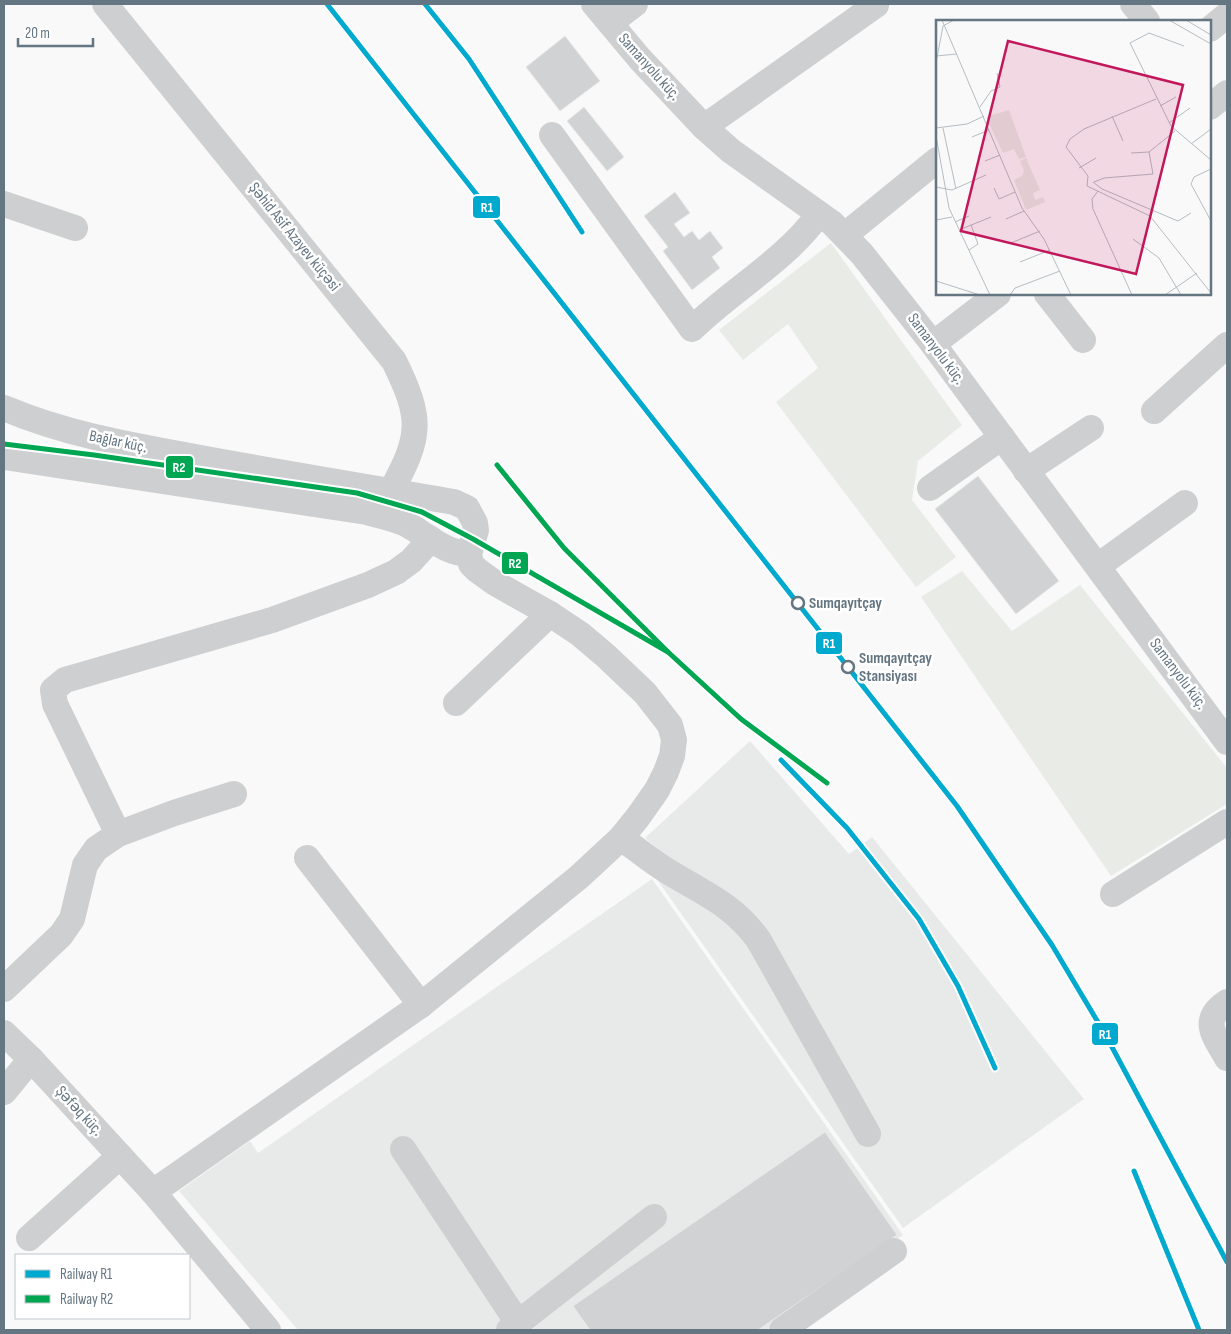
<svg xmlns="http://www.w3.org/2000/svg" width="1231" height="1334" viewBox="0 0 1231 1334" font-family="'Sofia Sans Condensed',sans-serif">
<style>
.built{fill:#e8e9e9}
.green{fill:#e8ebe6}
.building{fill:#d0d2d3;stroke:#e8e8e8}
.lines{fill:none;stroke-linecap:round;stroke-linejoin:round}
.minor{stroke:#cecfd0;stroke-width:26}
.rail-1-casing{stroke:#fff;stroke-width:9}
.rail-2-casing{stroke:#fff;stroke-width:9}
.rail-1{stroke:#00a9ce;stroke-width:5}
.rail-2{stroke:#00a651;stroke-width:5}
.stop-dot{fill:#fff;stroke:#657683;stroke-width:2.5}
.labels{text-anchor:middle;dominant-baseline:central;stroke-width:5;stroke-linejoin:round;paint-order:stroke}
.street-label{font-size:16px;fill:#657683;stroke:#fff}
.stop-label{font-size:16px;font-weight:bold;fill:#657683;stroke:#fff;text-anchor:start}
.inset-road{fill:none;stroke:#b5bdc3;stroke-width:1}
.view{fill:#c2185b;fill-opacity:0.15;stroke:#c2185b;stroke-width:2.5}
.inset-edge{fill:none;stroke:#657683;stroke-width:2.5}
.line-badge{stroke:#fff;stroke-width:2}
.badge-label{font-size:14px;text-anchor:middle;font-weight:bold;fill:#fff}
</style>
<rect width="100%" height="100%" fill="#f9f9f9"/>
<g class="built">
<path d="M750,741L849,854L872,837L1084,1099L903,1228L656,878L674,864L645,838Z"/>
<path d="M652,879L903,1235L766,1330H298L179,1191L250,1141L258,1153Z"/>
</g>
<g class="green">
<path d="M831,243L962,425L918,461L912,500L956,557L916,587L776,402L818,368L788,324L743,360L719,330Z"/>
<path d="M962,571L1012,631L1080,585L1227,768V804L1111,876L921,597Z"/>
</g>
<g class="building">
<path d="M565,36L600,81L560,111L526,67Z"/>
<path d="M584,107L624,157L607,171L567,121Z"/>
<path d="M675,192L690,213L674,224L684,237L692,231L699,240L710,231L723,248L712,257L720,268L692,290L663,251L668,247L644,216Z"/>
<path d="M978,476L1059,581L1016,614L935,509Z"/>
<path d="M825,1132L897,1235L758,1330H590L573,1306Z"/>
</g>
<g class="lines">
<g class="minor">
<path d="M105,4L394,361C422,418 422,435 391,491"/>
<path d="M594,4L640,59L704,127L731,151L832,223L862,254L933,344L1227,742"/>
<path d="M1133,4L1147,21"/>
<path d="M610,23L635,4"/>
<path d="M1210,29L1227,15"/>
<path d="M1210,107L1227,93"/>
<path d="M704,127L876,5"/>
<path d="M552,135L692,329C733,289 785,261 819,214"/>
<path d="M4,204L75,228"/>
<path d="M845,235L937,160"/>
<path d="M1047,294L1083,340"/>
<path d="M933,344L998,294"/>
<path d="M4,408C65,434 130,445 195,457C281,473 368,487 454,502L467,508L475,523L476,530L469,554L471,564L477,570L495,583L550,614L580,634L606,656L645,693L670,725L674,740L672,756L666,772L657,790L638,817L621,838L579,877L421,1005L153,1192"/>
<path d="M1154,411L1227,345"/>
<path d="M4,457L367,512C380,516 396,519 408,525C428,536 445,553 469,554"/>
<path d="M1026,471L1091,428"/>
<path d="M930,488L1002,437"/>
<path d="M1098,566L1185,503"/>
<path d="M456,703L550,614"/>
<path d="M118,834L174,813L234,794"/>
<path d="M621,838C637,849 652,862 669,872C705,894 732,904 758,939L868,1134"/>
<path d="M307,858L421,1005"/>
<path d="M1113,894L1227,822"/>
<path d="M4,989L61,935L72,919L85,865L96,849L118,834L55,704L53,690L65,680L272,620L368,585L396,572L411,561L431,539"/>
<path d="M1227,1002C1200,1020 1214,1035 1227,1058"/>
<path d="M4,1033L31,1059L153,1192L268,1330"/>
<path d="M4,1092L31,1059"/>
<path d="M403,1149L518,1323"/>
<path d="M29,1238L120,1156"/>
<path d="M509,1330L654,1217"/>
<path d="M782,1330L894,1251"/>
</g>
<g class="rail-1-casing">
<g id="rail-1">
<path d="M327,4L957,806L1052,945L1105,1034L1227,1262"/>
<path d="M425,4L469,59L582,232"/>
<path d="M781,760L847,828L919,919L958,986L995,1068"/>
<path d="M1134,1171L1199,1330"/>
</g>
</g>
<g class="rail-2-casing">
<g id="rail-2">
<path d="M4,444L94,455L357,493L422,512L473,539L668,652"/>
<path d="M497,465L564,548L668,652L741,719L827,783"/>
</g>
</g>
<use href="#rail-1" class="rail-1"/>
<use href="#rail-2" class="rail-2"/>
</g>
<g class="stop-dot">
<circle cx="798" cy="603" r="6"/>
<circle cx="848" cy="667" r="6"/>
</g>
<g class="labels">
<g class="street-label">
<text transform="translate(649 67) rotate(48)">Samanyolu küç.</text>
<text transform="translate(294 237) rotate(51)">Şəhid Asif Azayev küçəsi</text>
<text transform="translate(936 349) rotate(53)">Samanyolu küç.</text>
<text transform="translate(118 442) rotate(12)">Bağlar küç.</text>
<text transform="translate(1178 674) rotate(53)">Samanyolu küç.</text>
<text transform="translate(79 1111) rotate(47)">Şəfəq küç.</text>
</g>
<g class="stop-label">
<text x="809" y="603">Sumqayıtçay</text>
<text x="859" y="658">Sumqayıtçay<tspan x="859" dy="18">Stansiyası</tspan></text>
</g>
</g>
<g transform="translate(936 20)">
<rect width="275" height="275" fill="#f9f9f9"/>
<path d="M73,90L90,137L83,139L78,129L67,133L50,97ZM90,138L104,170L97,173L99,180L107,177L109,182L90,190L78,160L86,156L88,151L84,141Z" fill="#e8ebe6"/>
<path class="inset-road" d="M6,0L86,188L108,219L135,275M233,0L275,24M250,0L275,15M248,26L213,13L194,23L235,106L275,140M0,36L21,34M0,43L7,6L18,0M220,79L148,109L134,119L130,127L152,156L151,166L214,196L275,273M224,86L240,77M44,87L55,71L64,67L61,53M176,96L187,121M233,103L254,88M0,108L31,104L48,96M7,108L20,169M0,116L13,188L54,275M36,117L53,110M255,124L275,109M195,133L213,132M49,141L64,135M143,148L160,138M275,149L258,157L255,164L275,201M157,162L166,169L242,201L255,193M158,162L168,158L217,154L213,132L239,111M0,167L16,170L50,155M58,168L63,179L79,172M162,171L156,179L157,189L196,275M70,199L88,191M0,200L16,197M19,202L33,196M23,210L55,197M197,219L223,238L245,275M75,223L104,211M33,230L42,224L35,205M84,242L114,230M0,261L44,275M74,275L79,268L124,251M229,275L261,253"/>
<path class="view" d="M72,21L247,65L200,254L25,211Z"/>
<rect width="275" height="275" class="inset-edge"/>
</g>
<g class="line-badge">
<rect x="472" y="195" width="29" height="24" rx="5" fill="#00a9ce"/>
<rect x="165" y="455" width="29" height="24" rx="5" fill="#00a651"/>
<rect x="501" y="551" width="28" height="24" rx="5" fill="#00a651"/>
<rect x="815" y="631" width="28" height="24" rx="5" fill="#00a9ce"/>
<rect x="1091" y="1022" width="28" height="24" rx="5" fill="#00a9ce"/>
</g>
<g class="badge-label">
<text x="487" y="212">R1</text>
<text x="179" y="472">R2</text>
<text x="515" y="568">R2</text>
<text x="829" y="648">R1</text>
<text x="1105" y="1039">R1</text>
</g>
<rect width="1231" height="1334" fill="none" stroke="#657683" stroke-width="10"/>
<rect x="15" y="1254" width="175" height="65" fill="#ffffff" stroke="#c1c8cd"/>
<rect x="25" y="1270" width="25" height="8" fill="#00a9ce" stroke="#c1c8cd"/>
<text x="60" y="1279" font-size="15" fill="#657683">Railway R1</text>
<rect x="25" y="1295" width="25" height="8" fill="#00a651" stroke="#c1c8cd"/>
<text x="60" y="1304" font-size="15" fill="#657683">Railway R2</text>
<path d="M18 38v8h75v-8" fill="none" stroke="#657683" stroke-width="2.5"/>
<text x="25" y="38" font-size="15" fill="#657683" stroke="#ffffff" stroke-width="4" paint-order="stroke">20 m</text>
</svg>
